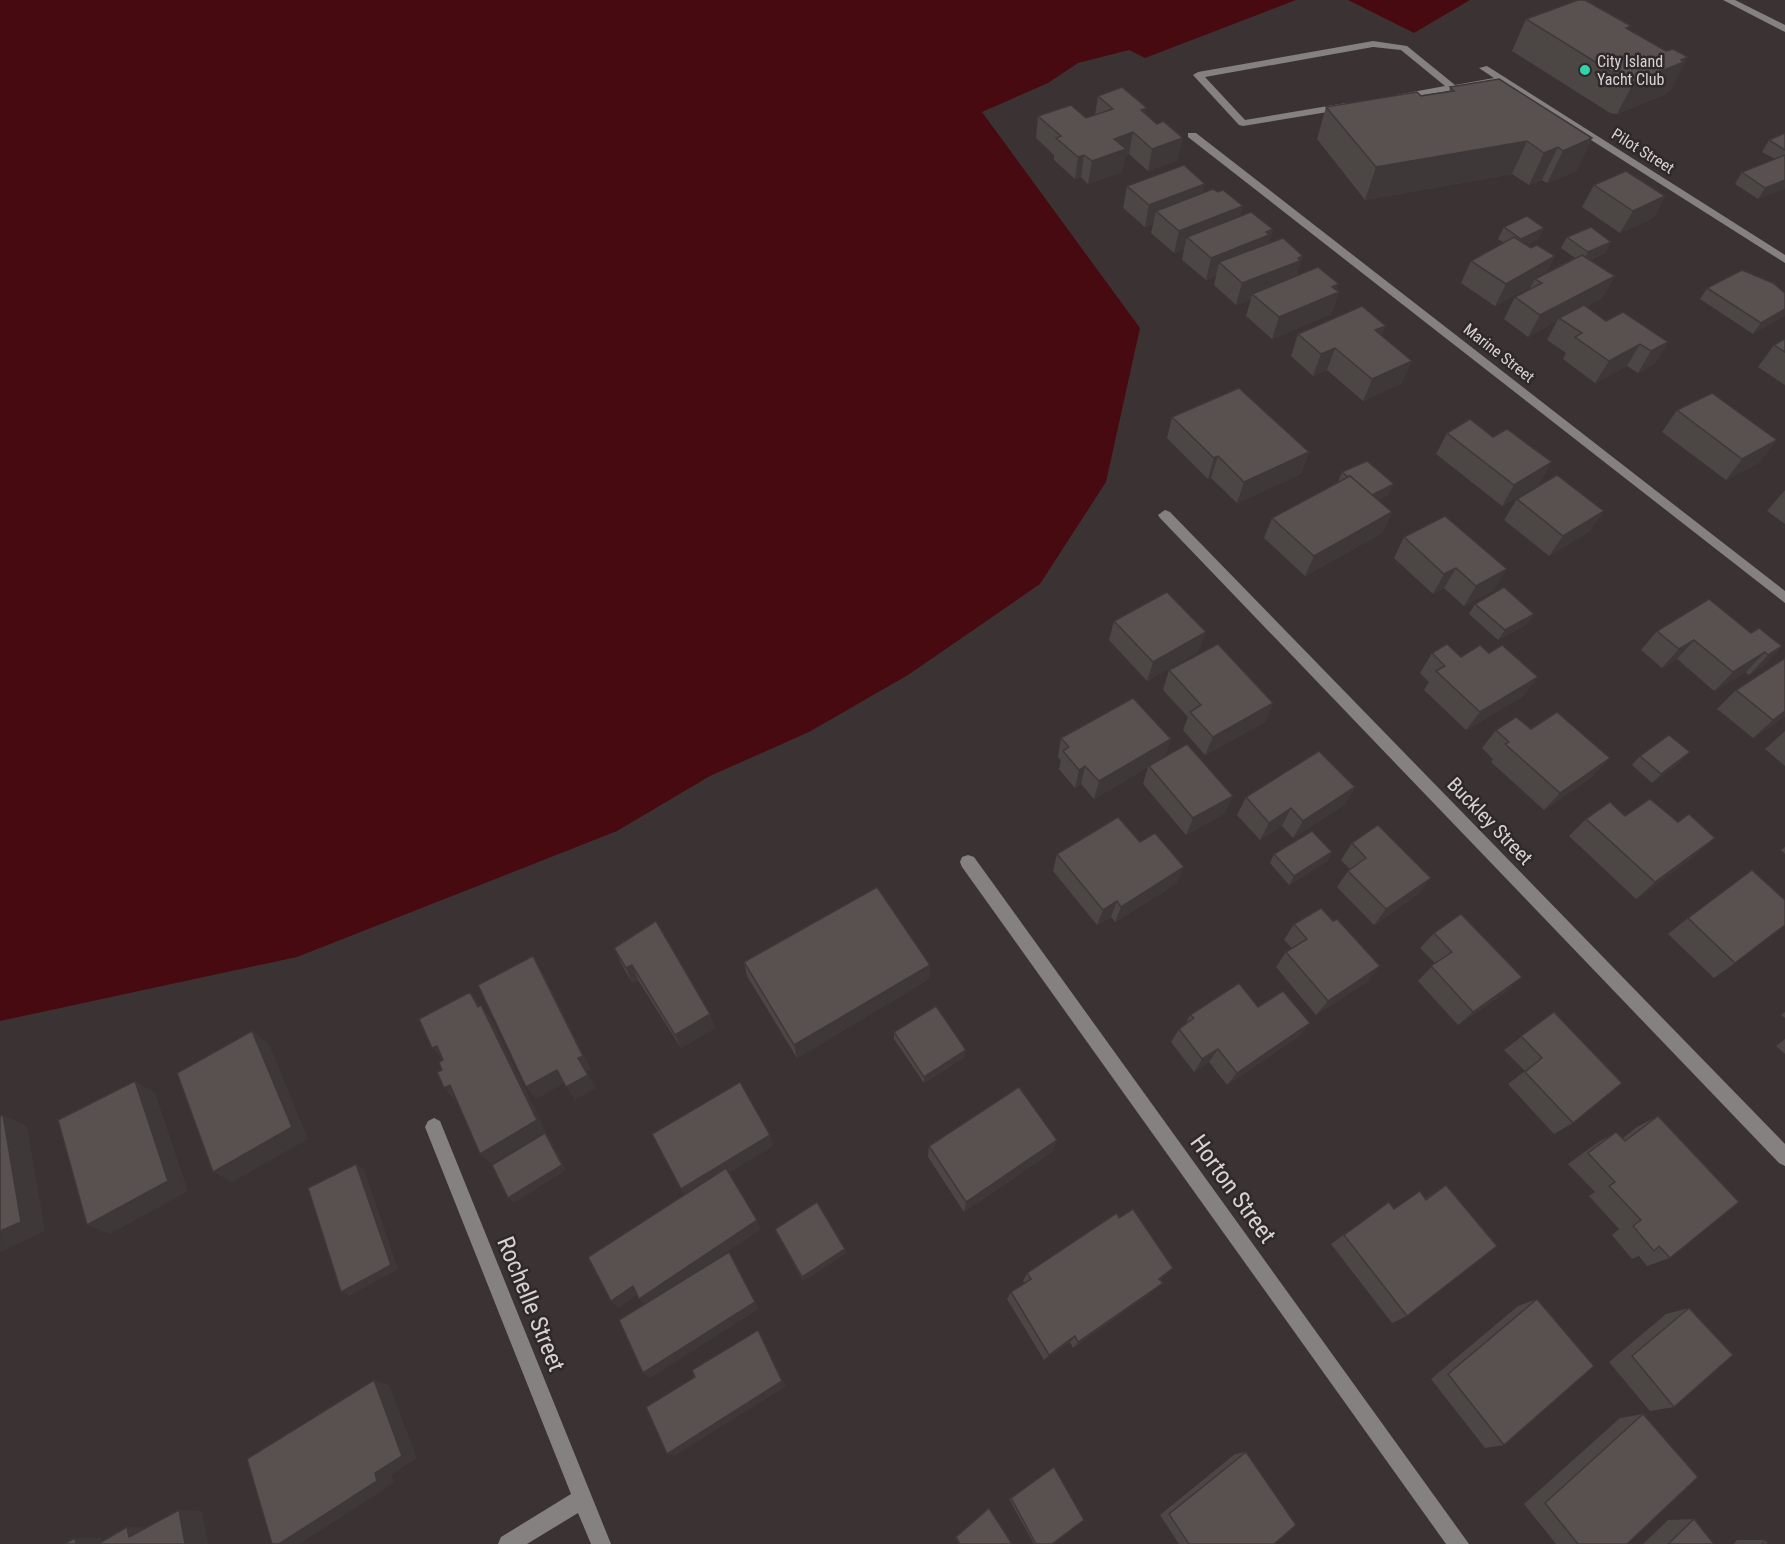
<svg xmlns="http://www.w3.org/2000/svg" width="1785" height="1544" viewBox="0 0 1785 1544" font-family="'Roboto Condensed',sans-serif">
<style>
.water{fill:#480a11}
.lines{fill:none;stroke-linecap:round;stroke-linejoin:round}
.minor{fill:#858181;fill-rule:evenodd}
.wall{fill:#4c4645}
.shaded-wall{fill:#3e3938}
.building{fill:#585150;stroke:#3e3938;stroke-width:1.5}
.poi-dot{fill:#2fd4aa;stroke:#302929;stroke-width:2}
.labels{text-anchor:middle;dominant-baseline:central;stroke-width:5;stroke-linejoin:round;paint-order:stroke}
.far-poi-label{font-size:16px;fill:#d8d3d3;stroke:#302929;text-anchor:start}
.far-street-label{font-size:16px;fill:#d8d3d3;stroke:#302929}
.street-label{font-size:20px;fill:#d8d3d3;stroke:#302929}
.near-street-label{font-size:24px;fill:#d8d3d3;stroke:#302929}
</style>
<rect width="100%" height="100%" fill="#3b3333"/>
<g class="water">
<path d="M0,0H1296L1145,58L1129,50L1078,63L1048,83L982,112L1140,328L1106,482L1040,584L908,675L809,732L710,776L617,831L297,957L0,1021Z"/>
<path d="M1348,0H1470L1414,33Z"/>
</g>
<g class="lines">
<g class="minor">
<path d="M1723,0H1735L1785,25V32Z"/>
<path d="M1373,41L1407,46L1455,85L1494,78L1479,68L1487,66L1785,255V263L1501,83L1396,99V95L1445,86L1401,50L1373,47L1205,77L1245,120L1346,103L1351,106L1346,109L1243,126L1239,125L1193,75L1198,72Z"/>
<path d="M1188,133H1196L1785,591V603L1188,137Z"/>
<path d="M1165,510L1170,512L1785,1144V1166L1779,1163L1160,518L1158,515Z"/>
<path d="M968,855L974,857L1469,1544H1446L962,867L960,862L962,857Z"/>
<path d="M434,1118L440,1121L611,1544H591L578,1513L527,1544H498L501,1537L571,1494L425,1127L428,1121Z"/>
</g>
</g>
<g class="wall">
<path d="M1526,19L1629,29L1666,51L1671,90L1668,91L1666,94L1617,114L1610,113L1512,51Z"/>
<path d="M1450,87L1592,138L1576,171L1547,183L1542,180L1529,185L1512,174L1365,200L1317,139L1326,107L1421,96L1449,92Z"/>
<path d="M1098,96L1146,115L1178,160L1148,171L1129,154L1125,156L1122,172L1088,184L1081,177L1075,179L1054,160V155L1036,138L1038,116L1086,118L1095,115Z"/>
<path d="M1785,133V188L1758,199L1735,184L1742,172L1775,159L1762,152L1769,140Z"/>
<path d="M1594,185L1665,196L1653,218L1620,233L1582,207Z"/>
<path d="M1127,186L1203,193L1240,216L1273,229L1268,244L1297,275L1339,292L1331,314L1272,339L1246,316L1251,299L1236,305L1214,285L1216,276L1206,280L1182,260L1184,249L1174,253L1151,233L1153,224L1145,227L1123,208Z"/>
<path d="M1504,227L1544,228L1538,239L1526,245L1547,272L1575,258L1561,248L1567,237L1611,242L1605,253L1590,260L1615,276L1602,298L1585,307L1606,321L1668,342L1654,364L1638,373L1627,366L1595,383L1563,359L1566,353L1547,340L1557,321L1528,337L1504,319L1515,297L1529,290L1531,286L1495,306L1461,283L1471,261L1504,243L1498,239Z"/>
<path d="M1707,288L1785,293L1753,334L1700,299Z"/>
<path d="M1298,334L1382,336L1402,383L1363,401L1327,370L1313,376L1291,356Z"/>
<path d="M1785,339V385L1758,367L1774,345Z"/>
<path d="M1677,410L1760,462L1726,480L1662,432Z"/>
<path d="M1172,417L1309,452L1301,474L1237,503L1211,478L1208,479L1167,438Z"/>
<path d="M1447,433L1539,484L1502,506L1436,454Z"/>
<path d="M1342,472L1388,495L1378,500L1392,512L1382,533L1305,576L1264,538L1272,518L1338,482Z"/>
<path d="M1785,490V524L1767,511Z"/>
<path d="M1517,499L1590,531L1549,556L1504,520Z"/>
<path d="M1404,537L1494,590L1464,606L1444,588L1433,594L1394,558Z"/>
<path d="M1475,604L1534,614L1527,624L1498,640L1469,614Z"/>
<path d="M1114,621L1199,651L1147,681L1109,640Z"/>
<path d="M1657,631L1751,633L1782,646L1763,666L1749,675L1746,672L1714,691L1677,659L1662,668L1641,650Z"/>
<path d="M1432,653L1461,657L1489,653L1538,677L1523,696L1466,730L1424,690L1429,682L1420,673Z"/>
<path d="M1169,670L1273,703L1265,722L1205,755L1183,730L1188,717L1163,690Z"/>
<path d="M1736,690L1785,716L1753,738L1717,709Z"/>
<path d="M1531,729L1593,776L1544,810L1491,762L1493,759L1482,748L1496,730Z"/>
<path d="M1785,731V766L1765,749Z"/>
<path d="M1061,738L1165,757L1225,813L1186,835L1143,784L1148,767L1094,799L1081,784L1075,788L1059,769L1061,761L1058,757Z"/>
<path d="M1640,756L1681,761L1652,783L1632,765Z"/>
<path d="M1355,787L1344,805L1293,838L1282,826L1260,840L1237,815L1246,797Z"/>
<path d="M1625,816L1696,855L1636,899L1569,836L1586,819Z"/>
<path d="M1140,842L1177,883L1115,922L1111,917L1097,925L1053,871L1057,854Z"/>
<path d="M1352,843L1418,894L1374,925L1337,887L1348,871L1350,869L1341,860Z"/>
<path d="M1785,847V854L1781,850Z"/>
<path d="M1332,852L1327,861L1289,885L1270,863L1274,854Z"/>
<path d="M1688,918L1735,963L1714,978L1668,934Z"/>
<path d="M1294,924L1368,981L1316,1015L1276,967L1286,952L1292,948L1284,940Z"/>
<path d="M1434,933L1506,992L1458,1025L1418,981L1435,963L1420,948Z"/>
<path d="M614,948L715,1028L681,1048L638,980L632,983L621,963Z"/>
<path d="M744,962L930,965L929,979L797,1058L747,976Z"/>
<path d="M1258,1007L1310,1023L1299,1036L1227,1085L1209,1062L1194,1072L1171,1042L1179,1029L1185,1025L1190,1015Z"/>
<path d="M1554,1012L1573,1123L1554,1134L1508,1084L1525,1071L1504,1050Z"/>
<path d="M1785,1012V1018L1781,1015Z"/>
<path d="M894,1032L965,1057L924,1083L894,1039Z"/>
<path d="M1785,1039V1054L1776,1046Z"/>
<path d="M1658,1116L1670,1258L1647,1266L1639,1256L1632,1259L1612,1235L1619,1229L1589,1196L1595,1192L1568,1164L1597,1143L1616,1132L1623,1138L1637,1127Z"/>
<path d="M929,1146L1053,1151L964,1212L928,1157Z"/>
<path d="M1446,1185L1407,1316L1392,1323L1331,1244L1389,1202L1394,1208L1425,1199Z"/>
<path d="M775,1229L845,1249L846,1253L803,1281Z"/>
<path d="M1027,1273L1165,1276L1160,1280L1155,1290L1073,1348L1070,1342L1044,1360L1007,1299L1011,1292L1025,1283L1023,1281Z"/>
<path d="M1537,1299L1504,1445L1485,1448L1431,1379L1518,1306Z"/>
<path d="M1689,1308L1674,1407L1650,1411L1609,1362L1666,1314Z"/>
<path d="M1643,1414L1627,1544H1556L1524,1504L1620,1418Z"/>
<path d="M1246,1452L1274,1544H1179L1160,1515L1235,1454Z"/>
<path d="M1054,1467L1052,1544H1034L1009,1499Z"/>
<path d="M989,1508L1012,1544H959L955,1537Z"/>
<path d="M1694,1519L1714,1544H1643L1668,1520Z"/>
<path d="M1737,1540H1765L1762,1544H1734Z"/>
</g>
<g class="shaded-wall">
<path d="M1688,57L1671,90L1668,91L1666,94L1617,114L1634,82Z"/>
<path d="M1147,108L1143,130L1141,110Z"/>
<path d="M1133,132L1129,154L1125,156L1122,172L1088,184L1092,161L1114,139Z"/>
<path d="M1183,138L1178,160L1148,171L1152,149Z"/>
<path d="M1592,138L1576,171L1547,183L1563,151Z"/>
<path d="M1527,141L1512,174L1365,200L1376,167Z"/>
<path d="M1558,147L1542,180L1529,185L1544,153Z"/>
<path d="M1084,155L1081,177L1075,179L1078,157Z"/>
<path d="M1785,180V188L1758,199L1765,188Z"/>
<path d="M1205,184L1200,206L1156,211L1153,224L1145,227L1149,205Z"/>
<path d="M1665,196L1653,218L1620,233L1633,211Z"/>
<path d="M1243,206L1237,228L1187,237L1184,249L1174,253L1179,231Z"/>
<path d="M1544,228L1538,239L1515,250L1521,239Z"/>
<path d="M1273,229L1266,251L1219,262L1216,276L1206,280L1211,258Z"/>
<path d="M1611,242L1605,253L1582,263L1588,252Z"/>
<path d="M1303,256L1296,278L1252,294L1251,299L1236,305L1242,283Z"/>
<path d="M1555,256L1544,279H1535L1531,286L1495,306L1506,284Z"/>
<path d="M1615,276L1602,298L1561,319L1559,318L1557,321L1528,337L1540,315Z"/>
<path d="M1339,284L1336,293L1339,292L1331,314L1272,339L1279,317L1332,287Z"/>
<path d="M1785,309V316L1753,334L1761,323Z"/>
<path d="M1386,326L1377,348L1375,330Z"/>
<path d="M1668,342L1654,364L1638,373L1651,351Z"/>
<path d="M1640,344L1627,366L1595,383L1609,361Z"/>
<path d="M1335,348L1327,370L1313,376L1321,354Z"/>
<path d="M1412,361L1402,383L1363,401L1372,379Z"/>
<path d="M1777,440L1760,462L1726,480L1742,459Z"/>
<path d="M1309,452L1301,474L1237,503L1244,482Z"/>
<path d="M1218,456L1211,478L1208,479L1214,458Z"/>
<path d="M1552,462L1539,484L1502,506L1514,485Z"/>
<path d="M1394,484L1388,495L1364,507L1369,496Z"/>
<path d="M1604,511L1590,531L1549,556L1563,536Z"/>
<path d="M1392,512L1382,533L1305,576L1314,556Z"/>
<path d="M1456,568L1444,588L1433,594L1444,574Z"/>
<path d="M1507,569L1494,590L1464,606L1476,586Z"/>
<path d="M1534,614L1527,624L1498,640L1505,630Z"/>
<path d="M1206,632L1199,651L1147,681L1153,662Z"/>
<path d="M1694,640L1677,659L1662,668L1679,649Z"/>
<path d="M1782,646L1763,666L1749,675L1768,655Z"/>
<path d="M1765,652L1746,672L1714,691L1733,672Z"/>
<path d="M1538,677L1523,696L1466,730L1480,712Z"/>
<path d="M1273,703L1265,722L1205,755L1213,737Z"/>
<path d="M1785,711V716L1753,738L1773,720Z"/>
<path d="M1171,739L1165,757L1094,799L1099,781Z"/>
<path d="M1690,752L1681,761L1652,783L1661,774Z"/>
<path d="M1610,758L1593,776L1544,810L1560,793Z"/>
<path d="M1085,766L1081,784L1075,788L1079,770Z"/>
<path d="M1355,787L1344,805L1293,838L1303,821Z"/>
<path d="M1233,796L1225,813L1186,835L1193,818Z"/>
<path d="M1291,808L1282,826L1260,840L1269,823Z"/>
<path d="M1715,838L1696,855L1636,899L1655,882Z"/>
<path d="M1332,852L1327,861L1289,885L1294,876Z"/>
<path d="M1184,867L1177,883L1115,922L1121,907Z"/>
<path d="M1431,878L1418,894L1374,925L1386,909Z"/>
<path d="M1117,901L1111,917L1097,925L1103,910Z"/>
<path d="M533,956L542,971L591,1069L587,1071L596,1088L575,1100L566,1087L578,1058Z"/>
<path d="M632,965L638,980L632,983L626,968Z"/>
<path d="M930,965L929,979L797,1058L794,1045Z"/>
<path d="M1380,966L1368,981L1316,1015L1328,1001Z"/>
<path d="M1522,977L1506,992L1458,1025L1473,1012Z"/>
<path d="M470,992L491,1019L546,1132L491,1164L480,1154L478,1007Z"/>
<path d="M710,1014L715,1028L681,1048L675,1035Z"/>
<path d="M1310,1023L1299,1036L1227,1085L1237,1073Z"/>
<path d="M252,1031L269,1044L308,1139L232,1182L213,1172Z"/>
<path d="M437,1046L444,1061L432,1048Z"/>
<path d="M1218,1049L1209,1062L1194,1072L1202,1059Z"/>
<path d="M966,1050L965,1057L924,1083V1077Z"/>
<path d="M557,1070L566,1082L536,1099L526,1087Z"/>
<path d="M135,1081L155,1093L188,1191L110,1234L87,1225Z"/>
<path d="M450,1085L456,1101L444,1088Z"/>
<path d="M3,1115L27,1126L45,1231L0,1252Z"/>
<path d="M545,1133L550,1139L566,1170L514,1203L508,1198Z"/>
<path d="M770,1135L773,1146L687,1199L681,1189Z"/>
<path d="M1057,1140L1053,1151L964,1212L966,1202Z"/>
<path d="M356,1164L364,1169L398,1269L349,1296L341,1292Z"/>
<path d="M757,1220L761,1229L647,1306L639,1299Z"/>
<path d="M845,1249L846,1253L803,1281L802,1277Z"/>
<path d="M734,1260L759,1309L650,1378L643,1373Z"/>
<path d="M1173,1268L1165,1276L1151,1286L1159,1279Z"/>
<path d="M1163,1283L1155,1290L1073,1348L1078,1342Z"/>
<path d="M633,1286L640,1293L619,1308L611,1301Z"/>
<path d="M758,1330L762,1337L786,1386L674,1456L667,1454Z"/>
<path d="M1075,1336L1070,1342L1044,1360L1049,1355Z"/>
<path d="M374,1380L389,1385L417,1458L391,1475L394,1483L299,1544H279L375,1473Z"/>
<path d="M179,1510L202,1511L208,1544H185Z"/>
<path d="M127,1527L151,1528L129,1537Z"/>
<path d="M75,1538H101L102,1544H76Z"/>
</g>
<g class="building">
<path d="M1578,0H1585L1631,26L1626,28L1666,51L1673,49L1688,57L1681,60L1684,62L1634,82L1626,81L1526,19Z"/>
<path d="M1499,79L1592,138L1563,151L1558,147L1544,153L1527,141L1376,167L1326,107L1417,92L1421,96L1454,91L1450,87Z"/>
<path d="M1122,87L1147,108L1141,110L1157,124L1163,121L1183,138L1152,149L1133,132L1114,139L1126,149L1092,161L1084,155L1078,157L1056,138L1061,136L1038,116L1071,105L1086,118L1113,109L1098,96Z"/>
<path d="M1785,133V150L1769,140Z"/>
<path d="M1785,155V180L1765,188L1742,172Z"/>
<path d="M1184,165L1205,184L1149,205L1127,186Z"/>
<path d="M1626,171L1665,196L1633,211L1594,185Z"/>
<path d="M1213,189L1218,192L1223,190L1243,206L1179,231L1156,211Z"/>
<path d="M1251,212L1273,229L1266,232L1269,235L1211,258L1187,237Z"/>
<path d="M1527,216L1544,228L1521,239L1504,227Z"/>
<path d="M1591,227L1611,242L1588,252L1567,237Z"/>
<path d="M1514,237L1531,248L1537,245L1555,256L1506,284L1471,261Z"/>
<path d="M1283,238L1303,256L1298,258L1300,261L1242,283L1219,262Z"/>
<path d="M1582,255L1615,276L1540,315L1515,297L1542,283L1535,279Z"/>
<path d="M1318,267L1339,284L1332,287L1339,292L1279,317L1252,294Z"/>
<path d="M1742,270L1773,283L1785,293V309L1761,323L1707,288Z"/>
<path d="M1584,305L1606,321L1623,312L1668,342L1651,351L1640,344L1609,361L1575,337L1582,333L1559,318Z"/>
<path d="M1362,306L1386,326L1375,330L1412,361L1372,379L1335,348L1321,354L1298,334Z"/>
<path d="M1785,339V352L1774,345Z"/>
<path d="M1239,388L1309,452L1244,482L1218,456L1214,458L1172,417Z"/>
<path d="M1712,393L1777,440L1742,459L1677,410Z"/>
<path d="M1470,419L1493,437L1507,429L1552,462L1514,485L1447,433Z"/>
<path d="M1367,461L1394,484L1372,495L1350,476L1348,477L1342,472Z"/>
<path d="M1557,475L1604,511L1563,536L1517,499Z"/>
<path d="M1350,476L1392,512L1314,556L1272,518Z"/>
<path d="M1445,516L1507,569L1476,586L1456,568L1444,574L1404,537Z"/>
<path d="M1504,587L1534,614L1505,630L1475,604Z"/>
<path d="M1167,592L1206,632L1153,662L1114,621Z"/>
<path d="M1709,599L1751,633L1759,628L1782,646L1768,655L1765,652L1733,672L1694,640L1679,649L1657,631Z"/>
<path d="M1218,644L1273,703L1213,737L1190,712L1201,705L1169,670Z"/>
<path d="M1447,644L1461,657L1480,645L1489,653L1502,645L1538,677L1480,712L1436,671L1445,666L1432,653Z"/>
<path d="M1785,658V711L1773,720L1736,690Z"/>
<path d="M1133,698L1171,739L1099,781L1085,766L1079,770L1063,751L1069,747L1061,738Z"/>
<path d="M1557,712L1610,758L1560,793L1505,744L1509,742L1496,730L1516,717L1531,729Z"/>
<path d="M1669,735L1690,752L1661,774L1640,756Z"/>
<path d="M1187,744L1233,796L1193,818L1149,766Z"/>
<path d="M1319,751L1355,787L1303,821L1291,808L1269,823L1246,797Z"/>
<path d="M1650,799L1678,822L1689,814L1715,838L1655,882L1586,819L1610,802L1625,816Z"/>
<path d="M1118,817L1140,842L1155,833L1184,867L1121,907L1117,901L1103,910L1057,854Z"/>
<path d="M1378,825L1431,878L1386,909L1348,871L1366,858L1352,843Z"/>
<path d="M1312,831L1332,852L1294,876L1274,854Z"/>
<path d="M1752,870L1785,900V925L1735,963L1688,918Z"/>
<path d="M877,887L930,965L794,1045L744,962Z"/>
<path d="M1321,908L1333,921L1337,919L1380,966L1328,1001L1286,952L1307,939L1294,924Z"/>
<path d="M1461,914L1522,977L1473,1012L1431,966L1452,952L1434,933Z"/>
<path d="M656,921L710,1014L675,1035L632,965L626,968L614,948Z"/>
<path d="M533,956L583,1056L578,1058L588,1075L566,1087L557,1070L526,1087L478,985Z"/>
<path d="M1239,983L1258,1007L1283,991L1310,1023L1237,1073L1218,1049L1202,1059L1179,1029L1194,1018L1190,1015Z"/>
<path d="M470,992L478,1007L481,1005L537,1120L480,1154L450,1085L444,1088L437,1072L442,1070L439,1062L443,1060L437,1046L432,1048L419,1019Z"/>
<path d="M936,1006L966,1050L924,1077L894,1032Z"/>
<path d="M1554,1012L1622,1083L1573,1123L1525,1072L1542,1058L1521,1036Z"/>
<path d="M252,1031L292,1127L213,1172L177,1073Z"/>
<path d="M135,1081L168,1181L87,1225L58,1120Z"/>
<path d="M740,1082L770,1135L681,1189L652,1134Z"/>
<path d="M1019,1087L1057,1140L966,1202L929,1146Z"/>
<path d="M3,1115L21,1222L0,1231V1116Z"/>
<path d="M1658,1116L1739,1202L1670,1258L1659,1246L1654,1251L1633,1226L1641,1220L1609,1186L1615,1182L1588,1153L1616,1132L1625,1141Z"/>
<path d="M545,1133L562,1165L508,1198L492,1165Z"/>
<path d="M356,1164L391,1265L341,1292L308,1188Z"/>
<path d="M726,1168L757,1220L639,1299L633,1286L611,1301L588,1257Z"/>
<path d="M1446,1185L1497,1246L1407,1316L1344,1235L1389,1202L1394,1209L1420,1191L1426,1200Z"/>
<path d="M817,1202L845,1249L802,1277L775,1229Z"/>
<path d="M1133,1209L1173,1268L1159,1279L1163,1283L1078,1342L1075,1336L1049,1355L1011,1292L1031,1279L1027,1273L1117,1213L1119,1218Z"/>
<path d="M729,1252L755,1302L643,1373L619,1320Z"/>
<path d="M1537,1299L1594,1366L1504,1445L1448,1374Z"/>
<path d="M1689,1308L1733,1355L1674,1407L1632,1356Z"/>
<path d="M758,1330L782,1381L667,1454L646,1407L695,1377L692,1370Z"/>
<path d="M374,1380L402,1456L375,1473L377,1481L279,1544H272L247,1459Z"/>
<path d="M1643,1414L1698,1477L1627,1544H1578L1545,1503Z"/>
<path d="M1246,1452L1296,1525L1274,1544H1189L1169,1514Z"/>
<path d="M1054,1467L1084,1520L1052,1544H1036L1011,1498Z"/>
<path d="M989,1508L1012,1544H960L956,1537Z"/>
<path d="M179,1510L185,1544H98L127,1527L129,1537Z"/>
<path d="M1694,1519L1714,1544H1668Z"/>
<path d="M75,1538L76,1544H64Z"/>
<path d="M1765,1540L1769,1544H1762Z"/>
</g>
<circle class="poi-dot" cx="1585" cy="70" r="6"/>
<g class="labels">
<g class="far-poi-label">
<text x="1597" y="61">City Island<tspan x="1597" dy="18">Yacht Club</tspan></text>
</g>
<g class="far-street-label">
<text transform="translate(1643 151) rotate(32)">Pilot Street</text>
<text transform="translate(1499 353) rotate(38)">Marine Street</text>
</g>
<g class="street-label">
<text transform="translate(1490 821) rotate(46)">Buckley Street</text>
</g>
<g class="near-street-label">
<text transform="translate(1233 1189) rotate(54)">Horton Street</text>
<text transform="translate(531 1304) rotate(68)">Rochelle Street</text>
</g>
</g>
</svg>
